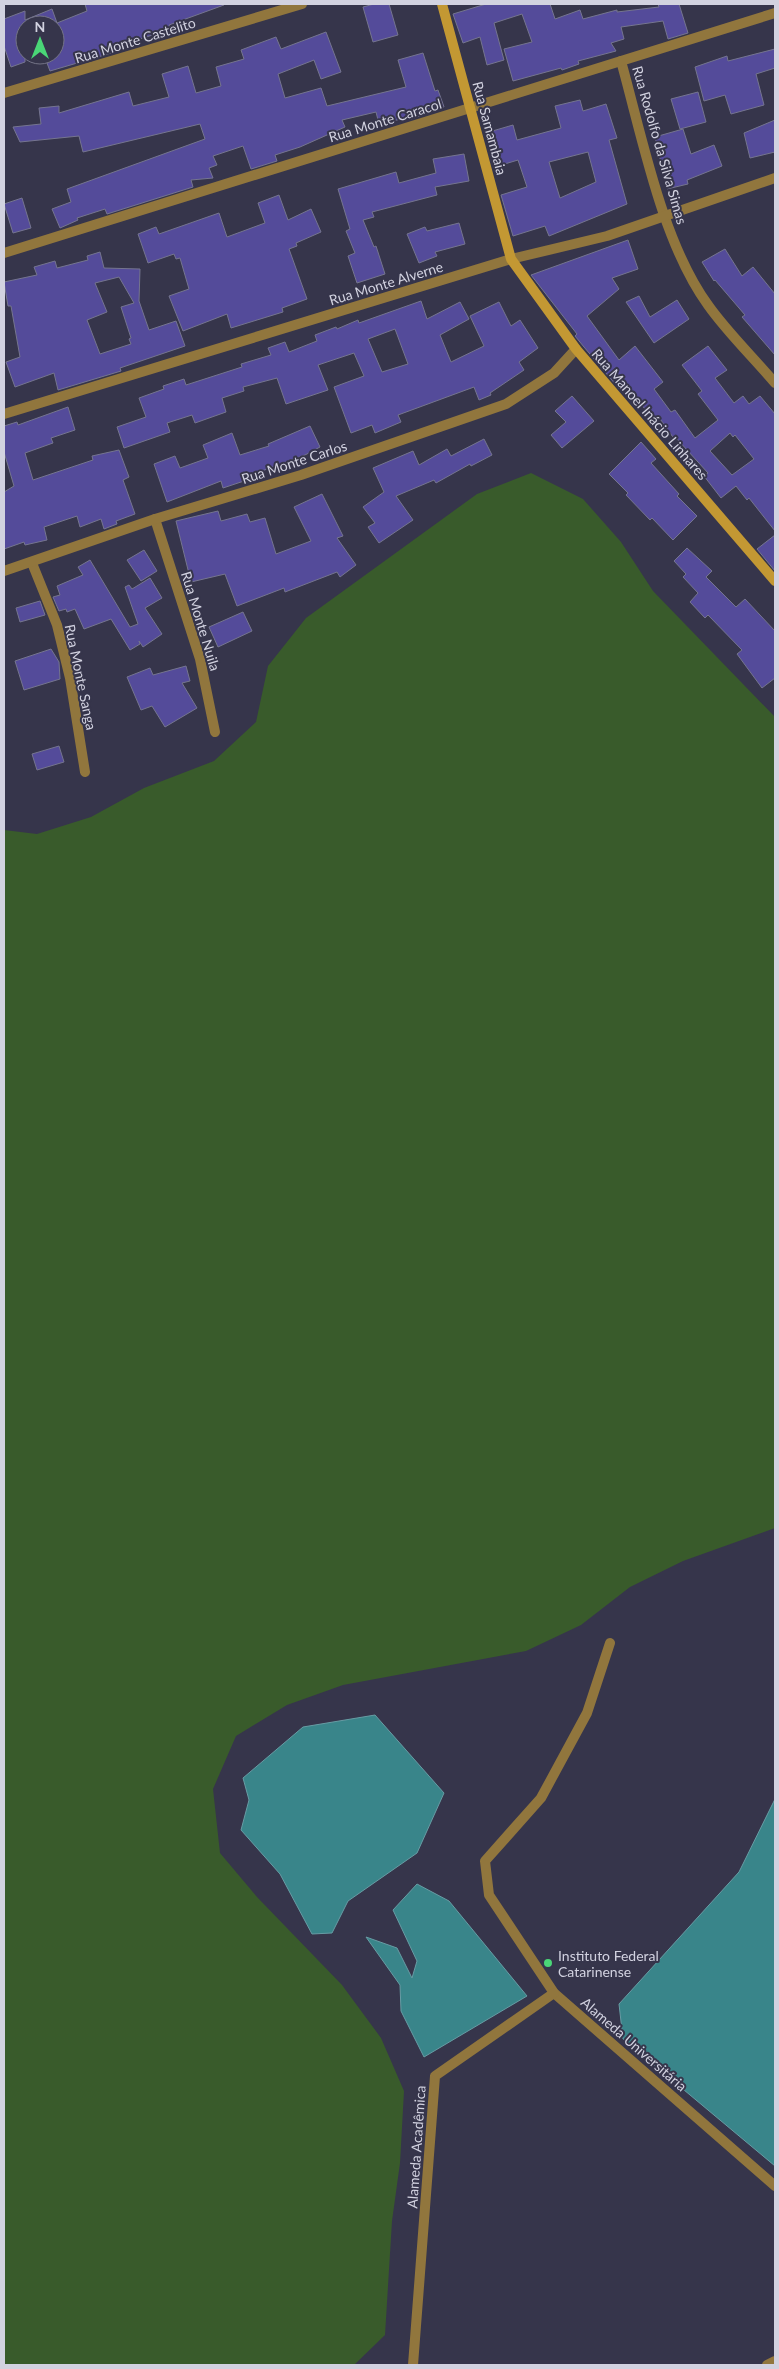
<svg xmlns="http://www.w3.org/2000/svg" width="779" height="2369" viewBox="0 0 779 2369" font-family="Lato,sans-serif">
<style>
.green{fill:#395b2b}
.water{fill:#39858a;stroke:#679ca4}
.building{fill:#544b9a;stroke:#75758f;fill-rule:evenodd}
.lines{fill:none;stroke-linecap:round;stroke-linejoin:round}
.service{stroke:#91763d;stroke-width:10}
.minor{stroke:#91763d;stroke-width:10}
.secondary{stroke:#c39833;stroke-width:10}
.poi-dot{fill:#4ad677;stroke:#36354b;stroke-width:2}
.labels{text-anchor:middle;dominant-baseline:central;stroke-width:4;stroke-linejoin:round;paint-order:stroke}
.street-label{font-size:14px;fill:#d2d2e0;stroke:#36354b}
.poi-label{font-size:14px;fill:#d2d2e0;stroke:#36354b;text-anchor:start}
</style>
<rect width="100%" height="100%" fill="#36354b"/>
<path class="green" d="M531,473L583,499L621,542L653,591L775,717V1528L683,1561L630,1587L581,1625L526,1651L343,1685L287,1705L236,1736L213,1789L220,1853L257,1897L342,1985L381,2038L404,2091L400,2163L392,2221L385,2335L354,2365H4V830L37,834L91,817L144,788L214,761L256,722L268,666L306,618L477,494Z"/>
<g class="water">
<path d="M375,1715L444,1793L417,1853L348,1901L332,1933L312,1934L280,1874L241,1830L249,1800L243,1778L303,1727Z"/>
<path d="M775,1799V2166L623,2039L619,2004L739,1872Z"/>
<path d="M417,1884L449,1901L527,1996L424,2057L401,2011L400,1985L366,1937L397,1948L412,1978L417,1961L393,1910Z"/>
</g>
<g class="building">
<path d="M85,4H224V5L169,25L171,29L134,41L135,46L50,71L44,55H55V25H25V62L11,67L4,46V19L25,11V20L52,9L57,23L87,11Z"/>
<path d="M374,4H389L398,35L373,42L363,7Z"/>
<path d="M486,4H550L555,19L580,10L583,19L617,10V12L659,7L658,4H679L688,33L668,39L663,21L621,27L624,39L611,43L616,51L578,61L579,64L562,70L561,68L513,81L504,49L532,42L522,14L494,23L504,60L487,65L480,37L463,43L453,14Z"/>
<path d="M326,32L341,72L321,79L314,60L278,74L285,98L321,88L327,106L406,87L398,60L423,53L435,91L438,90L444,107L411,119L410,117L379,124L376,112L342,120L345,127L300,147L275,155L277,161L251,169L243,146L213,156L217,165L209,168L213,178L191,180L193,187L107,214L105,209L77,218L78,220L60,228L52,209L71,202L67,189L205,139L200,124L83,152L79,136L20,142L13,127L41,124L39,108L59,106V113L129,92L133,106L169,97L162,74L188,66L196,93L221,86L216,67L244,59L241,50L276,37L281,49Z"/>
<path d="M775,49V68L756,74L764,105L731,114L725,95L704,101L695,67L727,56L728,61Z"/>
<path d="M698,92L706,122L680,129L671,99Z"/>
<path d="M580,100L583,111L606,104L617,138L609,140L627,204L549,236L545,226L513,236L501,195L527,187L518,160L498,166L489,132L513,125L517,140L561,128L555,106ZM588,152L596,182L560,198L549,162Z"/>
<path d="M775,120V152L750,158L744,133Z"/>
<path d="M683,129L691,154L714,145L722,166L687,180L688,184L667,189L655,137Z"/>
<path d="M464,154L469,181L435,187L437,195L372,212L374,217L363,220L374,247L376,246L385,274L357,283L348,256L355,253L346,231L350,229L338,189L396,172L399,183L436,173L433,159Z"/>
<path d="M279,195L288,220L311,209L321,232L296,243L297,246L289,249L307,299L282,308L283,312L231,328L227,314L183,331L169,296L189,289L180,258L176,259L174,254L148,263L138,234L156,227L159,234L219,213L227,237L265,223L258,203Z"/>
<path d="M22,198L31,228L13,233L4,204Z"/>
<path d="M459,223L465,244L435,252L437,256L419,263L407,234L425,227L427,231Z"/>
<path d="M628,240L638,269L612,278L619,289L587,316L619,360L635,346L663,382L654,389L671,412L675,410L695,438L718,420L698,394L702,391L682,365L708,346L727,370L715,378L734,403L743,396L749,404L760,396L775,414V531L749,498L747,500L736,486L721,498L704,476L708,473L677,439L675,440L658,416L653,420L630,389L625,395L622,392L584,347L575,336L577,334L531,275ZM730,433L733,437L735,435L754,459L732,475L710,451Z"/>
<path d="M725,249L742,276L753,267L775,294V355L742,317L745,315L715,280L714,281L702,262Z"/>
<path d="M100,252L104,268L140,269L139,301L149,330L176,321L185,346L120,368L121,371L58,390L54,373L15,387L6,362L20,357L11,306H8L4,282L37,275L34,267L55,261L57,268L88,260L87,256ZM119,277L134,303L121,307L131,338L129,339L131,344L100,354L87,320L107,312L95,283Z"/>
<path d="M639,296L650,317L677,300L689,319L654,343L626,302Z"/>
<path d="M421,301L427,319L460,302L469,319L440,335L451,362L484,346L470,316L499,302L511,326L520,320L538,348L519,362L524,370L490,393L491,395L479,400L474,387L398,415L401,422L375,433L372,425L351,433L334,387L364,376L354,353L318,365L328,390L286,404L277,378L243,387L244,391L222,398L226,412L195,423L192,415L167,423L170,432L124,448L117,427L146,417L139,398L164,389L163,386L184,379L186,385L242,367L241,364L271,355L268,348L285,342L289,352L317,341L315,335L336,327L337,329L358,320L359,323ZM395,329L408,364L382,372L368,339Z"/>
<path d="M572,396L594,421L562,448L551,435L566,422L555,411Z"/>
<path d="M68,407L75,430L51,438L53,443L25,453L33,480L93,460L92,456L119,450L129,477L123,480L135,514L116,521L117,524L104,529L101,519L80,527L77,516L44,527L47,540L25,545L24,542L4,549V492L14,486L4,452V426L17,422L18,425Z"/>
<path d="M310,426L320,447L305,455L243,478L244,481L223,488L221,481L167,502L154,464L175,456L180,468L208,458L203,445L232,433L240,455L269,446L268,444Z"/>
<path d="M484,439L492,455L471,466L470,464L436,483L434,480L396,496L413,520L379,543L368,527L375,523L363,507L384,492L373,468L413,451L419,465L447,449L451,456Z"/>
<path d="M641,442L656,459L651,463L679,494L677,496L697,516L673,540L652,518L650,520L626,495L628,493L609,474Z"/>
<path d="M322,494L343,536L337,538L356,565L340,577L337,572L285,592L284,588L237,606L225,574L191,582L176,521L218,511L221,521L247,514L250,522L265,518L276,554L311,541L294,507Z"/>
<path d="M775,535V571L757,549Z"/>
<path d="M687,548L712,571L706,577L736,607L745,599L775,631V678L762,688L737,654L742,650L708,615L705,618L690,602L698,593L683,577L686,574L674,561Z"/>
<path d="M144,550L157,571L141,581L127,560Z"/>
<path d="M90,560L130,627L138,624L125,587L129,585L132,589L150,578L162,598L145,608L162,634L143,647L139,641L140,644L130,650L111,619L84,629L75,609L67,612L66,609L59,611L53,597L60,595L57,586L83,575L78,567Z"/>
<path d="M40,601L45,615L20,622L16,608Z"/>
<path d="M243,612L252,631L218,647L209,627Z"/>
<path d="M51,649L59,662L60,679L24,690L15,661Z"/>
<path d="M186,666L190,681L182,683L197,708L165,727L152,706L141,710L127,677L150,668L153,675Z"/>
<path d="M59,746L64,762L37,770L32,754Z"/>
</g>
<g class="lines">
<g class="service">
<path d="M155,519L200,659L215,732"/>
<path d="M32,563L57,625L70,678L85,772"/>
<path d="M610,1643L587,1713L541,1798L485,1861L489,1895L554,1993L775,2186"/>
<path d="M413,2365L435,2076L554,1993"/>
<path d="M767,2365L775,2361"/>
</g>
<g class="minor">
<path d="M621,61C642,136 662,242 708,305C727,332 753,357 775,383"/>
<path d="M4,93L302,4"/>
<path d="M4,253L775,13"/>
<path d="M4,414L511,259L607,236L775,178"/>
<path d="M4,571L155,519L301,475L506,404L554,373L576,349"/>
</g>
<path class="secondary" d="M442,4L511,259L576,349L775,581"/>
</g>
<circle class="poi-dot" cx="548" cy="1963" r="5"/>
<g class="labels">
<g class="street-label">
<text transform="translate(135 40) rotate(-17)">Rua Monte Castelito</text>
<text transform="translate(385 120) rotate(-17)">Rua Monte Caracol</text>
<text transform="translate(490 128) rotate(75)">Rua Samambaia</text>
<text transform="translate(660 145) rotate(74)">Rua Rodolfo da Silva Simas</text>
<text transform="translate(386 283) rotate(-17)">Rua Monte Alverne</text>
<text transform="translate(650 414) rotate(49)">Rua Manoel Inácio Linhares</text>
<text transform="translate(294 462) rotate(-18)">Rua Monte Carlos</text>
<text transform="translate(201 621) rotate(73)">Rua Monte Nuila</text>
<text transform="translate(81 677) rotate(78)">Rua Monte Sanga</text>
<text transform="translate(634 2044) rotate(41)">Alameda Universitária</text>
<text transform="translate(416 2147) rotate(-86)">Alameda Acadêmica</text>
</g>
<g class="poi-label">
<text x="558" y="1955">Instituto Federal<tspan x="558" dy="16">Catarinense</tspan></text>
</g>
</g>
<rect width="779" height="2369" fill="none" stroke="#d2d2e0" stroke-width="10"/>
<g transform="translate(40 40)"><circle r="24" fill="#36354b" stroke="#747487"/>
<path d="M0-4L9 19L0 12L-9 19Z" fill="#4ad677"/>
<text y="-8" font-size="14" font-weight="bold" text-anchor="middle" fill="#d2d2e0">N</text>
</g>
</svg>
